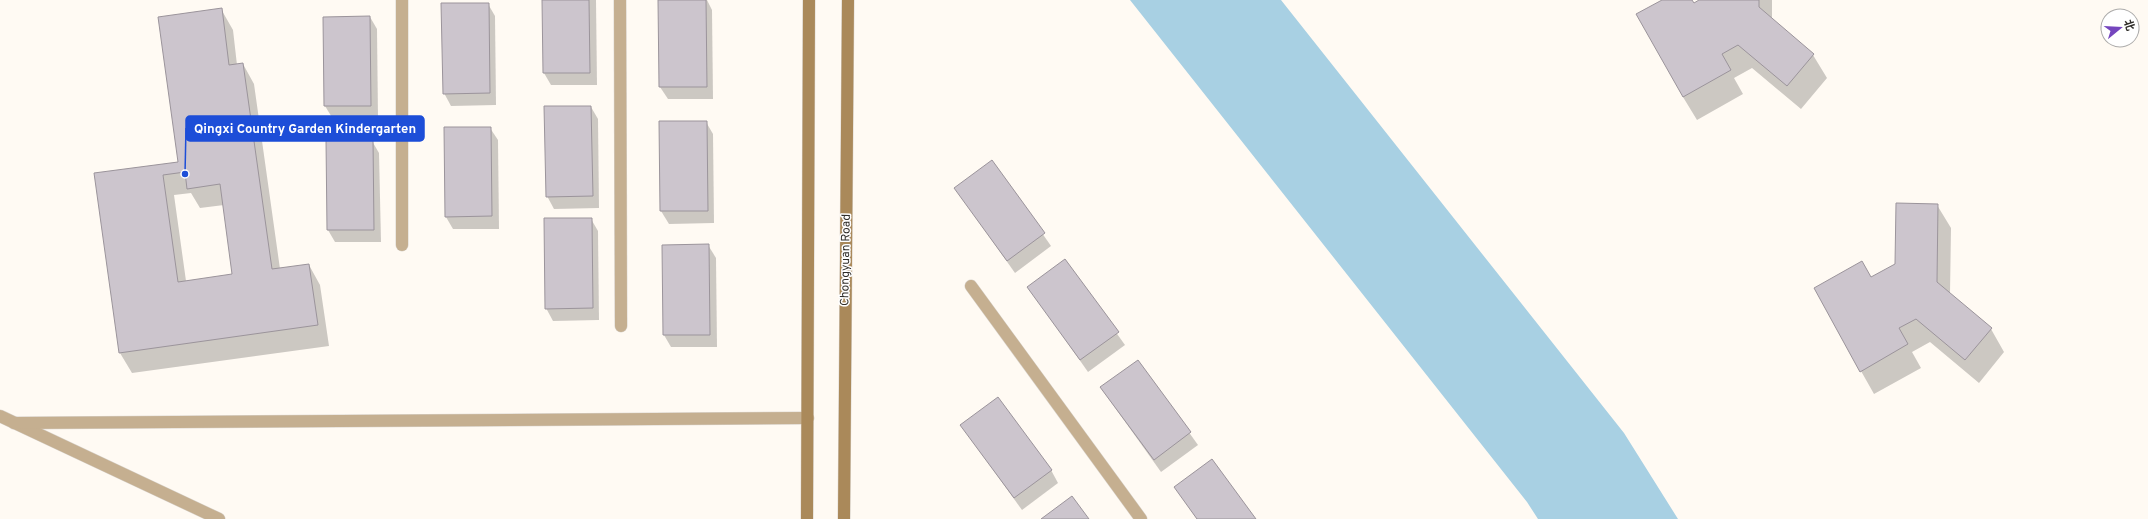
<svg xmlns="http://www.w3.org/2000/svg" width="2148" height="519" viewBox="0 0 2148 519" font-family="Overpass,'Noto Sans SC',sans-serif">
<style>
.water{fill:#a8d0e3}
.shadow{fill:#0003;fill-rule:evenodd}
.building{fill:#ccc5cd;stroke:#9b949b;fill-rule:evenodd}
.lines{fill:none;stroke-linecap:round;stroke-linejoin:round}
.lane-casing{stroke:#dad5cf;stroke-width:13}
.street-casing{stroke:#dad5cf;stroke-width:13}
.secondary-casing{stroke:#dad5cf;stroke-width:13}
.lane{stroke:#c5af90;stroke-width:12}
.street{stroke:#c5af90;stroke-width:12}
.secondary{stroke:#aa895a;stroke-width:12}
.labels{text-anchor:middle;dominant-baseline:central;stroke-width:3;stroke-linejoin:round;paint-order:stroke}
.street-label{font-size:12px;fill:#302e2a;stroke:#fff}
.leader{fill:none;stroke:#1d4ed8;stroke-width:1.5}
.callout-dot{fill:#1d4ed8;stroke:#fff;stroke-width:1.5}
.callout{fill:#1d4ed8;stroke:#1d4ed8;stroke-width:1.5}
.callout-label{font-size:13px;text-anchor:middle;font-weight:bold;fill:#fff}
</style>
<rect width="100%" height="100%" fill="#fffaf3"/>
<path class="water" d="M1130,0H1281L1624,433L1678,519H1538L1527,502Z"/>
<g class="shadow">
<path d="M543,0H596L597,85H551L544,73Z"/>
<path d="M659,0H707L712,10L713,99H668L660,87Z"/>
<path d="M1664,0H1690L1693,5L1701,0H1772V20L1813,55L1827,78L1801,109L1752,68L1734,78L1743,94L1697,120L1683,97Z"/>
<path d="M488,4L495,16L496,105L451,106L444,93Z"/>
<path d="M221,9L233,30L237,65L243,64L254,84L280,269L309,265L320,285L329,346L132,373L120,353L95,174L179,163ZM191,193L200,208L224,205L233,275L186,281L174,195Z"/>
<path d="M370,17L377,29L378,118L333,119L325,106L324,18Z"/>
<path d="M591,107L598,119L599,208L554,209L547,196Z"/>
<path d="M660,122H706L713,134L714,223L669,224L661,211Z"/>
<path d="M490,128L498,140L499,229H453L446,217Z"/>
<path d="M327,141H372L379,153L381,242H335L328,230Z"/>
<path d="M992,161L1051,246L1015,273L955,188Z"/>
<path d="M1937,205L1951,228L1950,294L1991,329L2004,352L1979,383L1930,342L1912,352L1921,368L1874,394L1861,371L1871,279L1896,265Z"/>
<path d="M591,219L598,231L599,320L553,321L546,308Z"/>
<path d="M708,245L716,258L717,347H671L664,335Z"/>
<path d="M1065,261L1125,345L1088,372L1029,288Z"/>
<path d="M1138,361L1198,445L1161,472L1101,388Z"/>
<path d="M961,425L1051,470L1058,483L1022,510Z"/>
<path d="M1175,487L1255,519H1197Z"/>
</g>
<g class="building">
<path d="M542,0H589L590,73H543Z"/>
<path d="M658,0H706L707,87H659Z"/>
<path d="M1662,0H1692L1694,3L1699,0H1759V7L1814,54L1787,86L1738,45L1722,54L1731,70L1683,97L1636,14Z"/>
<path d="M441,3H489L490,93L443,94Z"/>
<path d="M222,8L229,65L243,63L272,269L309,264L318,325L119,353L94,173L178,162L158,17ZM185,172L187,189L220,184L232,274L178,282L163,175Z"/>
<path d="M370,16L371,106H324L323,17Z"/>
<path d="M544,106H591L593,196L546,197Z"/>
<path d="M659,121H707L708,211H660Z"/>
<path d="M444,127H491L492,216L445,217Z"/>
<path d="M326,140H373L374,230H327Z"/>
<path d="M992,160L1045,233L1007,261L954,188Z"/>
<path d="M1896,203L1938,204L1937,282L1992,328L1965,360L1916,319L1899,328L1908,344L1860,372L1814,288L1862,261L1871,277L1895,264Z"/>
<path d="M544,218H592L593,308L545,309Z"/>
<path d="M709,244L710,335H663L662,245Z"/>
<path d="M1065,259L1119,332L1080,360L1027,287Z"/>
<path d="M1138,360L1191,432L1154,460L1100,387Z"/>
<path d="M998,397L1052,470L1014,498L960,425Z"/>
<path d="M1212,459L1256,519H1197L1174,487Z"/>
<path d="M1072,496L1089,519H1041Z"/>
</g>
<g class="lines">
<g class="lane-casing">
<g id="lane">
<path d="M402,0V245"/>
<path d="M620,0L621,326"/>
<path d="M971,286L1141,519"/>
</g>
</g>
<g class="street-casing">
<g id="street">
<path d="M0,416L219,519"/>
<path d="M14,423L808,418"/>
</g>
</g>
<g class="secondary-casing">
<g id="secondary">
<path d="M807,519L809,0"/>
<path d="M844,519L848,0"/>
</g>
</g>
<use href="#lane" class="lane"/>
<use href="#street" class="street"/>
<use href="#secondary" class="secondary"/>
</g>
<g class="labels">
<g class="street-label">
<text transform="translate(846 260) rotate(-89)">Chongyuan Road</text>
</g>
</g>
<path class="leader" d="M185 174L186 128"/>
<circle class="callout-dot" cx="185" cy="174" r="4"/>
<rect class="callout" x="186" y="116" width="238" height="25" rx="4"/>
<g class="callout-label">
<text x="305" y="133">Qingxi Country Garden Kindergarten</text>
</g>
<g transform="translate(2120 28) rotate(72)"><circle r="19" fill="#ffffff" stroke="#acabaa"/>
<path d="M0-3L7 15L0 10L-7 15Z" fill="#7546be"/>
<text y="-6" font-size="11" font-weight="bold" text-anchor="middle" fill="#302e2a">北</text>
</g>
</svg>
